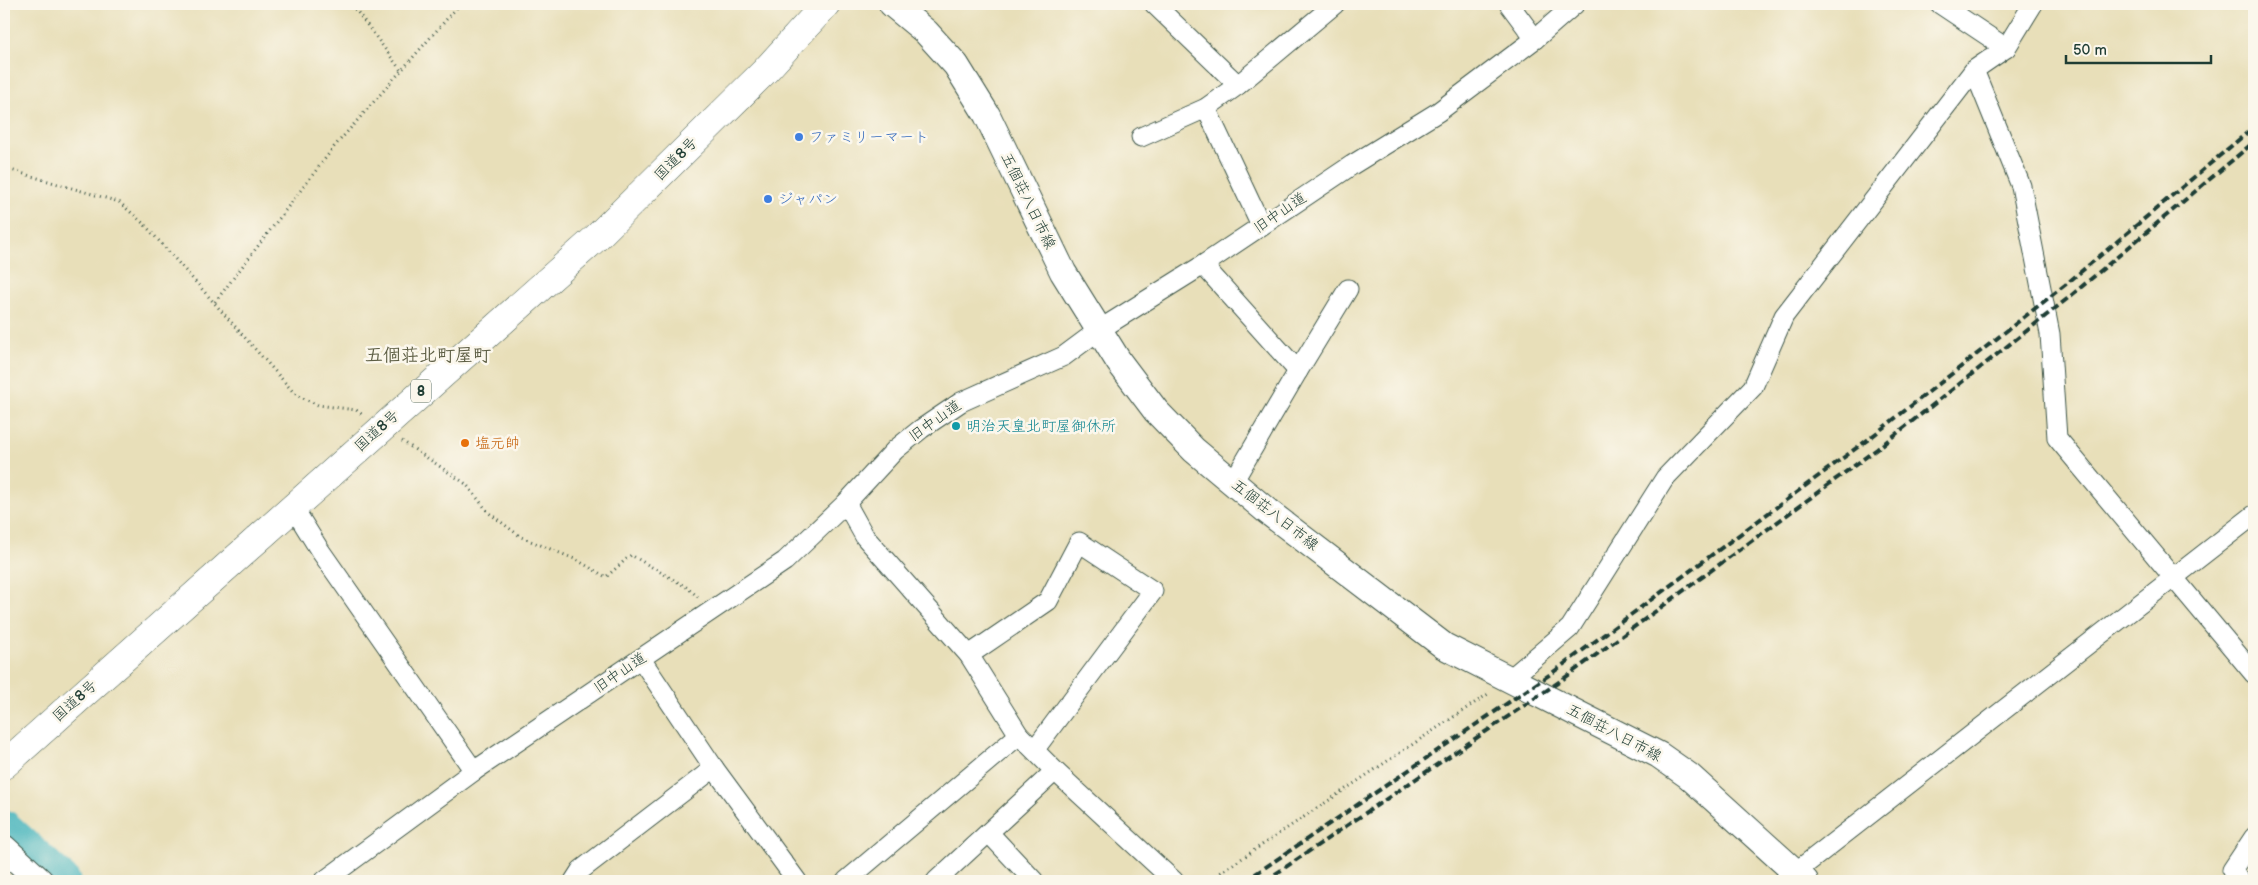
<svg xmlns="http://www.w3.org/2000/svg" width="2258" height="885" viewBox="0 0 2258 885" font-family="'Balsamiq Sans','Klee One',sans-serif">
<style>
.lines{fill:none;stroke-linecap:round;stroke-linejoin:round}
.river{stroke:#44b4bc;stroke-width:35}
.street-casing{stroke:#3d5548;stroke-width:21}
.secondary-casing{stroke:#3d5548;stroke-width:28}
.highway-casing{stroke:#3d5548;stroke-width:29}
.path{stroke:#3d5548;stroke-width:3;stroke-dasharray:1 4;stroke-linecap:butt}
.street{stroke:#fff;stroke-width:19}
.secondary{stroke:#fff;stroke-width:26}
.highway{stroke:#fff;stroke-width:28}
.rail{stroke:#1f3d34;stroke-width:4;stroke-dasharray:8 4;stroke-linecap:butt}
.shop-dot{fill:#3f7fe0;stroke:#fbf7ec;stroke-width:2}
.culture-dot{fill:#0f9aa8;stroke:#fbf7ec;stroke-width:2}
.food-dot{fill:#e8710a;stroke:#fbf7ec;stroke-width:2}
.labels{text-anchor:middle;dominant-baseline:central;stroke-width:5;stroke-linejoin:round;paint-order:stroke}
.shield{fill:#fbf7ec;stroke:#61756b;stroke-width:1}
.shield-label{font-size:14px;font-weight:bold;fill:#1f3d34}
.shop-label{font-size:15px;fill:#366cbe;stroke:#fbf7ec;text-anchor:start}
.street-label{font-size:15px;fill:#1f3d34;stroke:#fbf7ec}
.culture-label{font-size:15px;fill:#0d838f;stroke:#fbf7ec;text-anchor:start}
.food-label{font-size:15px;fill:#c56008;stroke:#fbf7ec;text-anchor:start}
.quarter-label{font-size:18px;font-weight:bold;fill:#5d5e44;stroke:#fbf7ec}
</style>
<rect width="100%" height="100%" fill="#fbf7ec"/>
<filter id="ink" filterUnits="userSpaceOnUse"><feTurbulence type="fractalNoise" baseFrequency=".02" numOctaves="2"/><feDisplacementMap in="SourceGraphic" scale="10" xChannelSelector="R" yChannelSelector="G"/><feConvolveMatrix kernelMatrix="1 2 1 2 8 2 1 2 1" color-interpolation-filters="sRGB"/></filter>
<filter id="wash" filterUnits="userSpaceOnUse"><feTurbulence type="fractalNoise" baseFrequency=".0096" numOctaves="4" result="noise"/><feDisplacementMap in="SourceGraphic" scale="20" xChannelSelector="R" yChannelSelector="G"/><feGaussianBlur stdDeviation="1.12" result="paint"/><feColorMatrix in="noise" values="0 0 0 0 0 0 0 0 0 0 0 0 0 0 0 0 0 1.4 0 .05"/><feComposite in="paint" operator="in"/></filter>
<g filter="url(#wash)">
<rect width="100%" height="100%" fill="#e8dfb9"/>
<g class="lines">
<path class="river" d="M4,827L63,881"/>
</g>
</g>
<g filter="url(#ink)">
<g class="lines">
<g class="street-casing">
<g id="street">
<path d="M1154,4L1238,85L1335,4"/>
<path d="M1509,4L1535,39"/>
<path d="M1940,4L2006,48"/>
<path d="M1974,70L2021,186L2050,334L2057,438L2254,674"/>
<path d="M1206,108L1261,225"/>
<path d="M1141,137L1206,108L1238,85"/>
<path d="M1203,265L1298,371L1348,289"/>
<path d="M1233,482L1298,371"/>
<path d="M846,503L865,537L969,655L1019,735L1055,771L1174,881"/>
<path d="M293,507L319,549L474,771"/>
<path d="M969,655L1048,601L1079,542L1153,591L1035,749"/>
<path d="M641,659L714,768L797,881"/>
<path d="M1510,679L1570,628L1665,478L1753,387L1784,316L1974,70L2006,48L2033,4"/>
<path d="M989,833L1034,881"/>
<path d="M324,881L474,771L785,561L846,503L895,450L921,429L961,402L1064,356L1099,330L1203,265L1352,165L1438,112L1535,39L1575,4"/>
<path d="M574,881L581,870L714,768"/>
<path d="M846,881L1019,735"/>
<path d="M936,881L1055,771"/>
<path d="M1784,881L2254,515"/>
<path d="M2241,881L2232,870L2254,837"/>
</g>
</g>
<g class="secondary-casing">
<g id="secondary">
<path d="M892,4L926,32L956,65L987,115L1063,272L1119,362L1156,411L1194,450L1267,511L1444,646L1659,755L1689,776L1805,881"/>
<path d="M4,848L40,881"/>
</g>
</g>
<g class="highway-casing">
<path id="highway" d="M4,765L597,237L765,71L826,4"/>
</g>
<g class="path">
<path d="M346,4L356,10L402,72"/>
<path d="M4,168L119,202L144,224L296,395L318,405L356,410L364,416"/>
<path d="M215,302L334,147L460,4"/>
<path d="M402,441L466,484L489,513L521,537L577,560L606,577L631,555L688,588L699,598"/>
<path d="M1208,881L1488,694"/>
</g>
<use href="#street" class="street"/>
<use href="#secondary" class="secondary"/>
<use href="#highway" class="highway"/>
<g class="rail">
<path d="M1245,881L1552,673L1870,438L2065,285L2254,127"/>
<path d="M1265,881L1559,682L1877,449L2067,299L2254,142"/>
</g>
</g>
</g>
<g class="shop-dot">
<circle cx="799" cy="137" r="5"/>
<circle cx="768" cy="199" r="5"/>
</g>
<circle class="culture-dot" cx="956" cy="426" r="5"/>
<circle class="food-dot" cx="465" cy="443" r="5"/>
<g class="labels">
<rect class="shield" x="411" y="379.5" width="20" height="23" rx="4"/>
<g class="shield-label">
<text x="421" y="391">8</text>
</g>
<g class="shop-label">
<text x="809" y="137">ファミリーマート</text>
<text x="778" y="199">ジャパン</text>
</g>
<g class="street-label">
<text transform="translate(676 159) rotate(-45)">国道8号</text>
<text transform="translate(1028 201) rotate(64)">五個荘八日市線</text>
<text transform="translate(1280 213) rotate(-34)">旧中山道</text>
<text transform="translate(935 421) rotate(-35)">旧中山道</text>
<text transform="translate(377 431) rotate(-42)">国道8号</text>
<text transform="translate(1275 515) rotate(38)">五個荘八日市線</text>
<text transform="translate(620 673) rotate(-34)">旧中山道</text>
<text transform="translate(75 701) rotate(-42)">国道8号</text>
<text transform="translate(1614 733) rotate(28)">五個荘八日市線</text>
</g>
<g class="culture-label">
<text x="966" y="426">明治天皇北町屋御休所</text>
</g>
<g class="food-label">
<text x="475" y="443">塩元帥</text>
</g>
<g class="quarter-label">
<text x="428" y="355">五個荘北町屋町</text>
</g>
</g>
<rect width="2258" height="885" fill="none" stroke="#fbf7ec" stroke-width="20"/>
<path d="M2066 55v8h145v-8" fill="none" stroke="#1f3d34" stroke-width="2.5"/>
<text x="2073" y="55" font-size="15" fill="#1f3d34" stroke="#fbf7ec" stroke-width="4" paint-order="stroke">50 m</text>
</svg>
